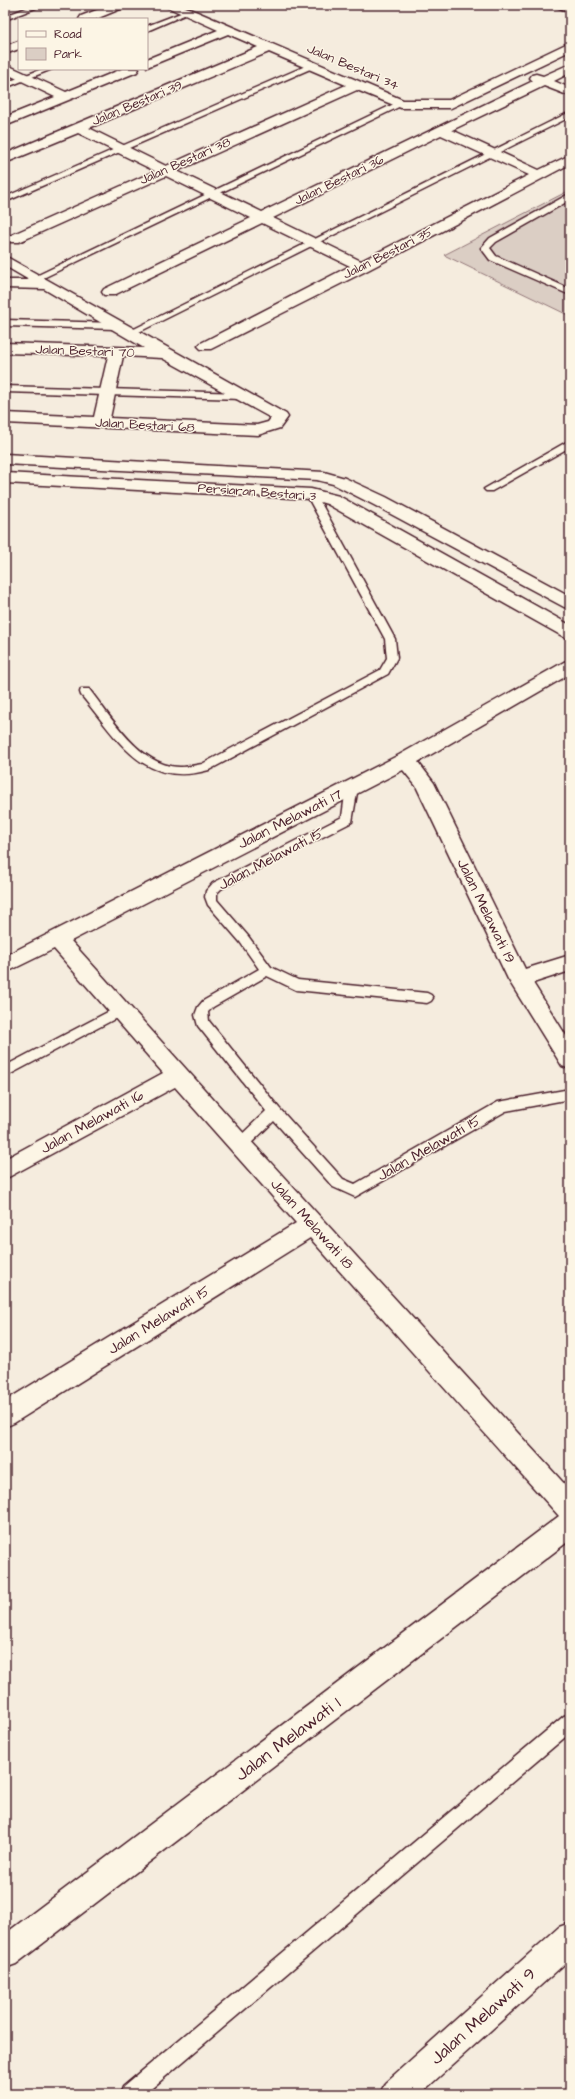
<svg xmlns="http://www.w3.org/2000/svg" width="575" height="2099" viewBox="0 0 575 2099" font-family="'Architects Daughter',sans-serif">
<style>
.green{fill:#dbcec4;stroke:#927678}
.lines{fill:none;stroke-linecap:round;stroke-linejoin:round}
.lane-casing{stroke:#4a1f2b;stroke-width:3}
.street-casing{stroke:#4a1f2b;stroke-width:3}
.secondary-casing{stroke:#4a1f2b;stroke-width:3}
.lane{fill:#fcf5e5;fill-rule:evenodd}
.street{fill:#fcf5e5;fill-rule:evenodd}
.secondary{fill:#fcf5e5;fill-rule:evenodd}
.labels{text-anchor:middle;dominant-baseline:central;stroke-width:3;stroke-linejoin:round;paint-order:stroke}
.far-street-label{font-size:13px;fill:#4a1f2b;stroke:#fcf5e5}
.street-label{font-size:15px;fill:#4a1f2b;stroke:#fcf5e5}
.near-street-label{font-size:18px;fill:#4a1f2b;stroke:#fcf5e5}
</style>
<rect width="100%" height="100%" fill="#f5ecde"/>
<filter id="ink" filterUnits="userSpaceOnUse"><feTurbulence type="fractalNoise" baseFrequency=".025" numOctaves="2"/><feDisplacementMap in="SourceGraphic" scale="8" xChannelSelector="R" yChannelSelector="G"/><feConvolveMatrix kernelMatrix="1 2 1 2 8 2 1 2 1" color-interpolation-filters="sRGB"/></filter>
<g filter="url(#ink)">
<path class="green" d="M570,190V316L444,255Z"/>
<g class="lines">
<g class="lane-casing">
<g id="lane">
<path d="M34,5H43L5,20V16Z"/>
<path d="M186,11L191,12L147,31V26Z"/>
<path d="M310,64L317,66L5,202V197Z"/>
<path d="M42,69H52L5,88V83Z"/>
<path d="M398,102L405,104L39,280L32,278Z"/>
<path d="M570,112V117L133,335L130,336L126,333Z"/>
<path d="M567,195H570V200L496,242L490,248L496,256L570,289V295L490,260L481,248L490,238Z"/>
<path d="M5,320L116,323L120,326L116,329L5,326Z"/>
<path d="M5,386L242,393L247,396L242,399L5,392Z"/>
<path d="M570,440V447L492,491H486L484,489Z"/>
<path d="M311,491L316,494L395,639L397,658L388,674L209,770C142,789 118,739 81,695L80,692L81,689H89C111,717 141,768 181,767C188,767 195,765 202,764L380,670L387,658L385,639L306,494Z"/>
<path d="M352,783L358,787L352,822L221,889L217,893V900L248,936L271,967L298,980L427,993L431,995L433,998L431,1001L427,1003L296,990L267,976L213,1007L208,1012L209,1021L279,1108L343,1179L355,1184L498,1102L570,1089V1099L506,1111L355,1197L333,1187L274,1121L245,1149L240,1150L235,1149L233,1145L235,1141L266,1111L198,1026L195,1015L198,1007L203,1001L259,969L240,942L208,905L205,897L206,891L213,883L342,817L346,787Z"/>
<path d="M121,1005L126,1007L127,1010L126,1013L5,1077V1066Z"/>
<path d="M570,1714V1733L145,2094H120L123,2087L564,1716Z"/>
</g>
</g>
<g class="street-casing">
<g id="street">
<path d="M110,5H127L125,7L96,19H79L81,16Z"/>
<path d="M165,5H181L403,100H449L570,42V51L451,108H401L357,90L177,171L262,212L533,81L530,78L532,75L536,74L543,76L570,64V73L554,81L570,88V96L544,86L452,130L539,170L570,155V164L368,270L211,349H201L198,346L201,343L350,266L262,223L114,295H104L102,292L104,289L251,218L166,176L19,242H9L7,239L9,236L155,171L78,133L5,163V154L258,47L228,34L147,67V59L218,30L167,7ZM269,52L346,85L166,166L89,128ZM441,135L529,175L361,261L273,218Z"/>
<path d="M19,41V49L5,54V46Z"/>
<path d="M5,64L66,92L122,69H139L137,72L5,126V117L55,97L5,73Z"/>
<path d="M5,256L286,414L288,417L280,428L258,435L5,423V413L94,417L108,356L5,353V343L144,348L44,289L5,288V280H29L5,266ZM123,356L162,358L271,418L268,422L257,425L110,418Z"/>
<path d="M570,660V674L418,762L434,783L525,969L570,955V971L533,983L570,1042V1069L562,1066L508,979L416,786L403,770L71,941L248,1138L570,1490V1540L16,1964L5,1968V1934L559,1516L310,1238L14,1423L5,1427V1401L296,1223L175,1087L5,1179V1159L163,1073L54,949L5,973V956L399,755L564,662Z"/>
<path d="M570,1923V1959L420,2094H380L385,2083L559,1927Z"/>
</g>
</g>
<g class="secondary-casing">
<g id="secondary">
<path d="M555,5H570V12L557,7Z"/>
<path d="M5,454L324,472L345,478L386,497L570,596V608L564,607L374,505L333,484L317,480L5,464Z"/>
<path d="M5,473L311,489L339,496L570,625V639L564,637L327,504L310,499L5,483Z"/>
</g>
</g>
<use href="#lane" class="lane"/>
<use href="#street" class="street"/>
<use href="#secondary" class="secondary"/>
</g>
</g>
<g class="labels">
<g class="far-street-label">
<text transform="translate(353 67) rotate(23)">Jalan Bestari 34</text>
<text transform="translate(137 103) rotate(-23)">Jalan Bestari 39</text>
<text transform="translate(185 161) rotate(-24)">Jalan Bestari 38</text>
<text transform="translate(339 180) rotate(-26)">Jalan Bestari 36</text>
<text transform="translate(388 253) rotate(-27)">Jalan Bestari 35</text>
<text transform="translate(85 351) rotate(2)">Jalan Bestari 70</text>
<text transform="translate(145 425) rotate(3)">Jalan Bestari 68</text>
<text transform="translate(257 492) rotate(4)">Persiaran Bestari 3</text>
</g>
<g class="street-label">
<text transform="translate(290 819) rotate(-27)">Jalan Melawati 17</text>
<text transform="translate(271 859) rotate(-28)">Jalan Melawati 15</text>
<text transform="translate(486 911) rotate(64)">Jalan Melawati 19</text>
<text transform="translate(92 1122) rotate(-29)">Jalan Melawati 16</text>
<text transform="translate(429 1148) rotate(-30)">Jalan Melawati 15</text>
<text transform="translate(312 1224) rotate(48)">Jalan Melawati 18</text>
<text transform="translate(159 1320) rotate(-32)">Jalan Melawati 15</text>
</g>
<g class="near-street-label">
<text transform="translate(288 1739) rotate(-37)">Jalan Melawati 1</text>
<text transform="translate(483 2016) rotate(-42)">Jalan Melawati 9</text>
</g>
</g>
<rect width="575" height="2099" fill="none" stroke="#fcf5e5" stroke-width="20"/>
<rect x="10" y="10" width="555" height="2079" fill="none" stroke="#4a1f2b" stroke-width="1.5" filter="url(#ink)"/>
<rect x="18" y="18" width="130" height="52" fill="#fcf5e5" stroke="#b59f9b"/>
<rect x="26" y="31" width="20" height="6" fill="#fcf5e5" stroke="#b59f9b"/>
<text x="54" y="38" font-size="12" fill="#4a1f2b">Road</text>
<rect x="26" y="48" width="20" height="12" fill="#dbcec4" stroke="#b59f9b"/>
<text x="54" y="58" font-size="12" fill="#4a1f2b">Park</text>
</svg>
